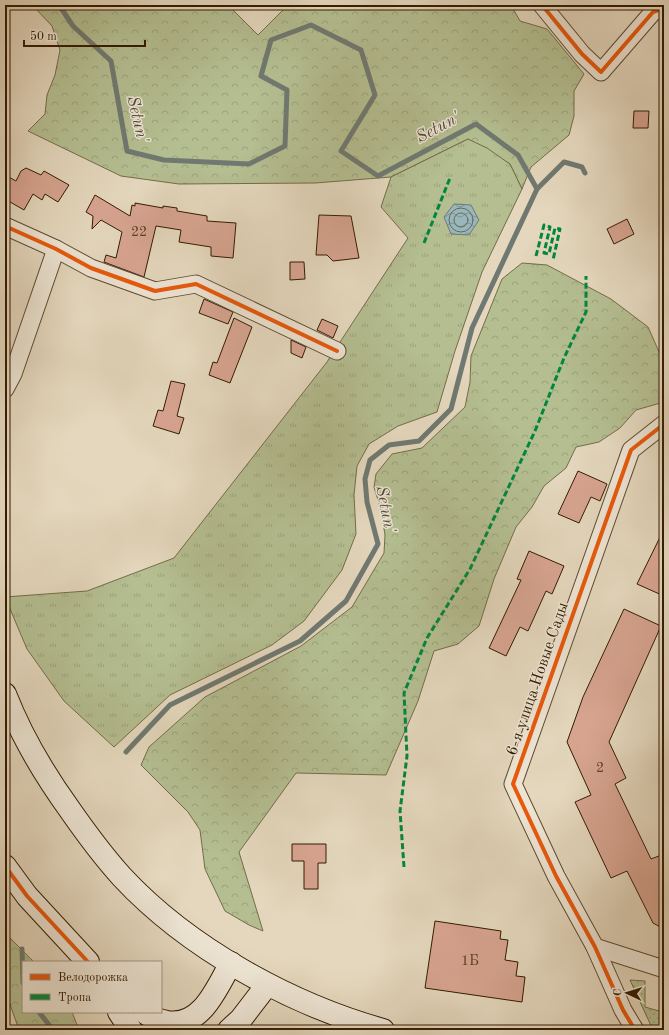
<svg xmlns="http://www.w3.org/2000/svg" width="669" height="1035" viewBox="0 0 669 1035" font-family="'Old Standard TT',serif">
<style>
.grass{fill:url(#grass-dots);stroke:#746c49}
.forest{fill:url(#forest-crowns);stroke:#746c49}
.park{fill:url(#park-tufts);stroke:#746c49}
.water{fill:url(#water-waves);stroke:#707971}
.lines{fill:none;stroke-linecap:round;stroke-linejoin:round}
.shore{stroke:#66695e;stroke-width:1}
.stream{stroke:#707971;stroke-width:5}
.building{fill:#d7a490;stroke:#331b01}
.street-casing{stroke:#5f4a30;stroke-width:19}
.secondary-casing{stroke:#331b01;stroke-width:24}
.street{stroke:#ede5d4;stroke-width:17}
.secondary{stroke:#ede5d4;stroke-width:22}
.quiet{stroke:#00873e;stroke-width:3;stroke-dasharray:6 3;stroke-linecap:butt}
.cycleway-casing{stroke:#ede5d4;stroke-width:6}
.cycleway{stroke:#e8590c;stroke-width:4}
.labels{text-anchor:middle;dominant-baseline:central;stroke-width:3;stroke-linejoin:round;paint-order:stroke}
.number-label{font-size:14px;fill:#5c3d25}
.street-label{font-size:16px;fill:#331b01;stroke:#ede5d4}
.water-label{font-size:17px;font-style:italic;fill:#524a39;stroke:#ede5d4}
</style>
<defs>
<pattern id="grass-dots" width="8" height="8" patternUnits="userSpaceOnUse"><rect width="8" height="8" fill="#b4be91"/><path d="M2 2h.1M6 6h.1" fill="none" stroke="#9ba37b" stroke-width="1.8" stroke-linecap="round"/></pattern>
<pattern id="forest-crowns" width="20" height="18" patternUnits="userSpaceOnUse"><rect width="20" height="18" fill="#b4be91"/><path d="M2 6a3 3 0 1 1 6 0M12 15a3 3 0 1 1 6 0" fill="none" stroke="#9ba37b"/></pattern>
<pattern id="park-tufts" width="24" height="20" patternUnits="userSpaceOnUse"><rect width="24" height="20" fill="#b4be91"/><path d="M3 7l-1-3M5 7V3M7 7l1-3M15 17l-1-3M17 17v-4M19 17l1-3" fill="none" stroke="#9ba37b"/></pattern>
<pattern id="water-waves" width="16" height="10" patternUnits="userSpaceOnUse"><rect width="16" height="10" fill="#99b7bb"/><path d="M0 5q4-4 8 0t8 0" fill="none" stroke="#7d9496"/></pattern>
</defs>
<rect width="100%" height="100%" fill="#e4d7bd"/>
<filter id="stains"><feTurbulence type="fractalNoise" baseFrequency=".005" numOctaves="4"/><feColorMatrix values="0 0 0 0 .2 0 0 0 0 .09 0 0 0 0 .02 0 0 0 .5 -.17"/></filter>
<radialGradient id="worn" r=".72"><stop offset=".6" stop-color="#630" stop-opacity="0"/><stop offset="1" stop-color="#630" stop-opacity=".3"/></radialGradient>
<path class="grass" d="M630,980L645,981V1007L659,1011L664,988V1030H653Z"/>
<g class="forest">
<path d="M24,5H228L258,35L288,5H511L520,21L547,29L584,74L574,91V116L569,135L531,167L522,189L510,164L468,139L391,177L315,183L179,184L121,176L28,131L45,114L47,95L55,75L60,50L52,26L35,8Z"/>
<path d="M522,263L547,265L611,299L648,327L664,363V402L636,410L620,428L599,442L576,447L566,468L544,486L532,507L516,527L494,579L479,626L458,644L434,651L418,701L386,775L296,773L239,852L263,931L249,925L225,911L205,869L200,830L188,812L141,765L149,747L205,697L301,646L352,607L384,553L385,535L381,510L374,487L376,474L392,454L422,448L465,407L470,382L471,356L502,279Z"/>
<path d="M5,933L34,962H23V1012H72L79,1030H19L5,990Z"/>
</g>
<path class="park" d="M468,139L487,148L510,164L522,189L482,272L455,351L437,412L398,426L369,444L357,466L354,495L356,534L342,570L304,621L272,645L170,695L114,747L64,701L27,649L5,597L87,591L174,558L327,362L408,238L381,207L391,177Z"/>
<path class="water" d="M454,204L471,205L479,220L469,235L451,234L444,217Z"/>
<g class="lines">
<g class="shore">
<circle cx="461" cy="220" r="12"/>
<circle cx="461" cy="220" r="7"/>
</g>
<g class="stream">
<path d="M59,5L73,26L111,61L127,151L164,160L249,164L285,146L287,90L261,76L271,40L311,25L361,50L375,95L341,151L378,176L476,124L518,155L537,189L472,328L451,409L419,441L389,445L370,460L365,479L367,502L378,544L346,601L300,641L170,705L126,752"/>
<path d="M537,189L564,162L582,167L585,173"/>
<path d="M22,949L23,983"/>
<path d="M39,1012L53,1030"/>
</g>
</g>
<g class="building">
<path d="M634,111H649L648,128H633Z"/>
<path d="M26,168L41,175L44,171L69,185L58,202L45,194L42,200L33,194L24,210L5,199V175L16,181L21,171Z"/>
<path d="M95,195L130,216L132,205L135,206V203L163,208V206L177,208V211L207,216V221L236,223L233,258L211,256V247L179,242L181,230L156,226L144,277L104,262L106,255L116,258L122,232L101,220L92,229L93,216L86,212Z"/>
<path d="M319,215L351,216L359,258L333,261L327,255H316Z"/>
<path d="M627,219L634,234L614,244L607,229Z"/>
<path d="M290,262H304L305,279L290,280Z"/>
<path d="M204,299L233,312L228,324L199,313Z"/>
<path d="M234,318L252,327L230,383L209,375L213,362L217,363Z"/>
<path d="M322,319L338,326L333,338L317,330Z"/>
<path d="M291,340L306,347L302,358L291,353Z"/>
<path d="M171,381L185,384L177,416L184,418L179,434L153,426L158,410L163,411Z"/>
<path d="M578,471L607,484L600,501L591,497L579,523L558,514Z"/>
<path d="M664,529V596L637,584Z"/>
<path d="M529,551L564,566L552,594L546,591L528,631L520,627L506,656L489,648L521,580L517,579Z"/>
<path d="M624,609L661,626L609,742L626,778L615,784L651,859L664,854V929L653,923L627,871L611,878L575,802L591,795L567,742L583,697Z"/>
<path d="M292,844H326V863H318V889H304V861H292Z"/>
<path d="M435,921L501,931L500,939L508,940L505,960L518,962L516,976L525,977L522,1002L425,988Z"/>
</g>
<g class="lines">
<g class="street-casing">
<g id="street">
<path d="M542,5L582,54L601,72L653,12L664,8"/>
<path d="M5,226L56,249L91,268L155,291L196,284L337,351"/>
<path d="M5,389L13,374L56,249"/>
<path d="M595,947L664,969"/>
<path d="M635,1030L623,1010L595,947L556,876L513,784L631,450L664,424"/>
</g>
</g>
<g class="secondary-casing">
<g id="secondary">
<path d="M5,694C21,735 44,774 70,810C86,833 103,856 122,877C188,948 290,1004 383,1030"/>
<path d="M5,866L27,896L88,962"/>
<path d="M119,1012L131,1030"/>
<path d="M144,1012C151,1018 158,1020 167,1022C202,1028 217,987 231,963"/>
<path d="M229,1030L241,1019L267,985"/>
</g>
</g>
<use href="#street" class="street"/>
<use href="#secondary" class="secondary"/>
<g class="quiet">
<path d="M424,243L450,178"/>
<path d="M536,256L544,225L550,227L544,253L549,254L555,228L560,229L553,260"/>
<path d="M404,867L400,811L407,756L404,693L427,638L470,569L535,431L564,358L586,312V276"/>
</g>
<g class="cycleway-casing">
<g id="cycleway">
<path d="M542,5L582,54L601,72L653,12L664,8"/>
<path d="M5,226L56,249L91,268L155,291L196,284L337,351"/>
<path d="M5,866L27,896L88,962"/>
<path d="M635,1030L623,1010L595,947L556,876L513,784L631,450L664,424"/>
</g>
</g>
<use href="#cycleway" class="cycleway"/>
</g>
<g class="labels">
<g class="number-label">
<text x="139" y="232">22</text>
<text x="600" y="768">2</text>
<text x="470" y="961">1Б</text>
</g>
<g class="street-label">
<text transform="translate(538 679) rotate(-71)">6-я улица Новые Сады</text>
</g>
<g class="water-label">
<text transform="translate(137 119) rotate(77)">Setun'</text>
<text transform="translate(438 128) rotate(-28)">Setun'</text>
<text transform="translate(385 509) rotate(79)">Setun'</text>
</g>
</g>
<rect width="669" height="1035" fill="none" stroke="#e4d7bd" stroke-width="20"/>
<rect x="6" y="6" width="657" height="1023" fill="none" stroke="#331b01" stroke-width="2"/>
<rect x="10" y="10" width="649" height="1015" fill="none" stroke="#331b01"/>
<rect x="22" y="961" width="140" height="52" fill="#ede5d4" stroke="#a39480"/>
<rect x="30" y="974" width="20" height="6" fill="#e8590c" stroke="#a39480"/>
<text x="58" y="981" font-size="12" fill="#331b01">Велодорожка</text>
<rect x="30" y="994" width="20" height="6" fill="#00873e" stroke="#a39480"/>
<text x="58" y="1001" font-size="12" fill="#331b01">Тропа</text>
<g transform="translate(627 993) rotate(274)" stroke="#ede5d4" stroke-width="3" paint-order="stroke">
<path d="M0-3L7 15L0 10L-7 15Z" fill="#331b01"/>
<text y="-6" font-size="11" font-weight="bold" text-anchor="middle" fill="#331b01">С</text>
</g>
<path d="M24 40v6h121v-6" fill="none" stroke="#331b01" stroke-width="2"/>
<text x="30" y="40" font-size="12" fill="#331b01" stroke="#ede5d4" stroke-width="3" paint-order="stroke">50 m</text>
<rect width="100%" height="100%" filter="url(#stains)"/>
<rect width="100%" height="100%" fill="url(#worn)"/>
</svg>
